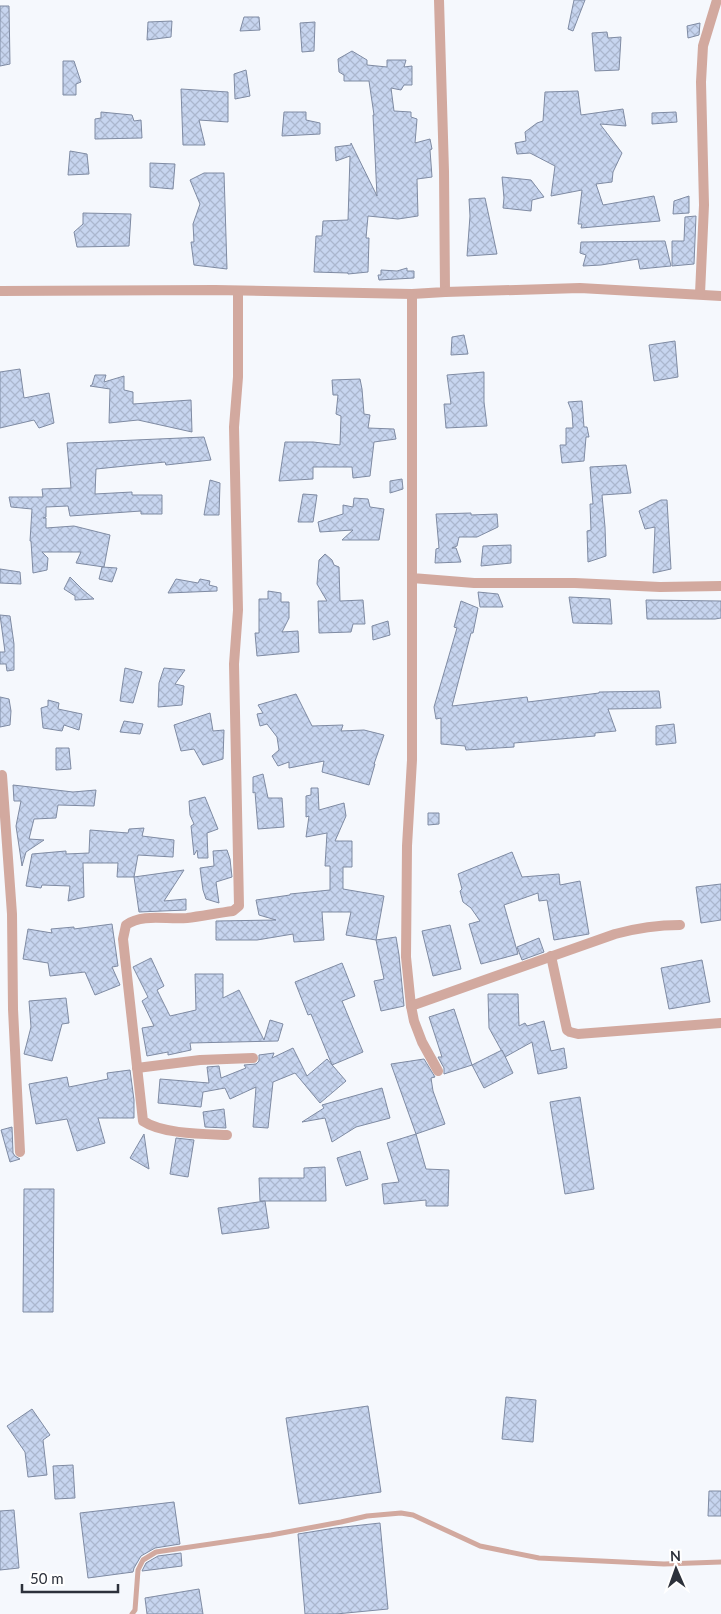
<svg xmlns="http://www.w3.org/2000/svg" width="721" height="1614" viewBox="0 0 721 1614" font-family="Lato,sans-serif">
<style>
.building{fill:url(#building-cross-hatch);stroke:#7f8ba3}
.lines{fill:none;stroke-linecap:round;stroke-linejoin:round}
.service{stroke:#d2a99f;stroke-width:5}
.minor{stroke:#d2a99f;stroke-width:10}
</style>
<defs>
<pattern id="building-cross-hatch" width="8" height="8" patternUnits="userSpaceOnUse" patternTransform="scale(1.25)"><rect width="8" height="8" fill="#c7d5ef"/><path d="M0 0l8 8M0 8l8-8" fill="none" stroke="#abb7ce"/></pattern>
</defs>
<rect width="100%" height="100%" fill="#f5f8fd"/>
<g class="building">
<path d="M574,0H585L573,31L568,29Z"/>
<path d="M0,6H9L10,64L0,66Z"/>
<path d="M244,17H259L260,30L240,31Z"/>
<path d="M172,21L171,37L147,40L148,22Z"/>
<path d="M315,22L314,51L302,52L300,23Z"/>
<path d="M700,23L699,35L688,38L687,26Z"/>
<path d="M607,32L608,38L621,37L619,70L595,71L592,33Z"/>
<path d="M352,51L367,60V65L387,67V60H406L404,67L412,66V85H404L401,90L391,88L394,111L411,112V117L417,119L415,143L430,139L432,149L430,150L432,177L417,179L418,216L398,219L368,216L366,238H369L368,272L348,274V273L314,272L316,236H322L323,221L348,220L350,156L336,161L335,147L351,145V143L377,196L373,115H374L369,81H344V75L339,72L338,59Z"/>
<path d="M63,61H74L81,82L76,84V95H63Z"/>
<path d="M246,70L250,96L235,99L234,74Z"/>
<path d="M181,89L228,92V122L199,120L205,145H183Z"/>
<path d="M578,91L581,115L623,109L626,126L600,124L622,153L613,172L612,182L596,184L603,205L654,196L660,221L581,228L582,224H578L582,190L551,196L555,166L530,153L517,154L515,143L526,141L525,132L537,123L543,121L545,92Z"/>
<path d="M101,112L132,115L134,121L141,120L142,138L95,139V119L101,118Z"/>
<path d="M284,112H306V120L320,123V134L282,136Z"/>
<path d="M676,112L677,122L652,124V113Z"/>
<path d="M70,151L87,154L89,174L68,175Z"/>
<path d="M150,163L175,164L173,189L150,187Z"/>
<path d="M204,173H224L227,269L194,265L191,242H194L193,224L200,204L190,180Z"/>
<path d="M502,177L531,180L544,197L532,200L531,211L503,208L504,198Z"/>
<path d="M689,196V213L673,214L674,201Z"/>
<path d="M485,198L497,254L467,256L470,216L469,199Z"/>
<path d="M83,213L131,214L129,246L77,247L74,232L83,224Z"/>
<path d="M696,216L694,264L672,266V241H684L685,217Z"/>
<path d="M665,241L671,266L640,269L638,259L601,265L583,266L586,255L580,253L581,242Z"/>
<path d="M407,268V271H414V278L379,280L378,275H381V270L397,271Z"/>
<path d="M464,335L468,354L451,355L452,337Z"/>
<path d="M675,341L678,377L654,381L649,345Z"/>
<path d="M20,369L24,398L49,393L54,423L39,428L34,420L0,428V372Z"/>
<path d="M484,372V402L487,426L446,428L444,404H451L447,375Z"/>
<path d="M95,375H106L104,382L124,376V390L133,392V404L191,400L192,432L138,420L109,423L110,389L90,386L92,385Z"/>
<path d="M360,379L362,389L364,414L370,415L368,428L394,429L396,439L374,442L370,476L353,478L352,467H313V479L279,481L285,442H313L340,445L341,416L336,414L338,395H333L332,380Z"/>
<path d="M582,401L584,427H587L589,437H586L584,461L562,463L560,445H566V428H573L572,412L568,402Z"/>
<path d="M204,437L211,460L166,465L165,462L96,469L95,494L132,492V495H162V514H141V511L70,516L68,506L46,507V517L43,518H46V528L74,526L110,535L104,567L76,563L81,552H42L48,558L47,570L33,573L31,541H30L32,509L11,507L9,497H43L42,489L71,488L67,443Z"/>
<path d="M626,465L631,493L602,495L605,527L606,556L588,562L587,531L591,530L590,504H593L590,467Z"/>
<path d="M402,479L403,489L390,493V481Z"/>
<path d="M210,480L220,483L219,515H204Z"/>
<path d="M303,494L317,495L313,522H298Z"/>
<path d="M354,498L368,499L370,507L384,509L379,540H342L353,530L320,532L318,522L343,514V505L353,507Z"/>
<path d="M661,500H667L671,569L653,573L655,527L645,529L639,511Z"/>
<path d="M471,513V515L497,514L498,527L477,537H459L457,546L452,548H456L461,562L435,563L436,549L439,548L436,514Z"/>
<path d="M511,545V563L481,566L483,546Z"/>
<path d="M325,554L332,560L334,565L339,567L340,601L363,600L365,624H353L351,632L319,633L318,601H327L317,584L319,560Z"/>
<path d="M102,567L117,568L112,582L99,579Z"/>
<path d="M0,569L20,572L21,584L0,583Z"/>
<path d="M70,577L82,589L94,599L75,600V596L64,589Z"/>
<path d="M176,579L198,583L200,579L210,581L209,585L217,587V591L168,593Z"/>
<path d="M268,591L281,593V602H289V618L282,632L298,631L299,652L257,656L255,633H259V599H268Z"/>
<path d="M478,592L498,594L503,607H480Z"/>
<path d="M569,597L610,599L612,624L573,623Z"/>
<path d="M646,600L721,601V618L715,619H647Z"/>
<path d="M461,601L478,608L473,633H471L452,706L527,697L528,702L599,693V692L659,691L661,708L608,709L616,731L595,733V736L514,743V747L466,750L465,746L441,744V718L436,719L434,707L457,628L454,627Z"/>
<path d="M0,615L10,616L14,644V670L7,671L6,664H0V652H5Z"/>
<path d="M388,621L390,635L373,640L372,626Z"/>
<path d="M125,668L142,672L133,703L120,701Z"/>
<path d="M164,668L185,670L175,684L184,686L182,705L158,707L159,683Z"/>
<path d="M296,694L312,726L343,725L341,731L364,730L384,735L374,764H375L369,785L322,772L324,761L289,768V762L278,766L272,756L279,750L277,737L267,724L260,726L257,714L263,713L258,705Z"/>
<path d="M0,697L9,699L11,711L10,725L0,727Z"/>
<path d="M48,700L59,703L58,709L82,714L79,730L64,725L62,731L43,728L41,708L48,706Z"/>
<path d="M210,713L213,731L224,730L223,759L203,765L194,749L181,751L174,725Z"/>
<path d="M124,721L143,724L140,734L120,732Z"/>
<path d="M674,724L676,743L656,745V726Z"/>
<path d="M56,748H69L71,769L56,770Z"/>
<path d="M263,774L268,798H282L284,827L258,829L255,792L253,793V777Z"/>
<path d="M13,785L73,792L96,790L94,806L58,805L56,818L34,819L29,839L44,840L26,852L22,866L16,826L21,801H14Z"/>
<path d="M311,788H318L319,810L344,803L346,816L335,841H352V867H343V889L384,896L376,940L346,935L351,912H322L324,940L294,942L293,934L257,940H216V921L276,920L259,915L256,900L290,895V894L330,890V866H325L327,833L306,837L309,816L306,817V796L311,795Z"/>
<path d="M205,797L218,829L207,833L208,858H198L197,850L194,855L191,826L194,824L190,815L189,801Z"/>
<path d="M428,813H439V824L428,825Z"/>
<path d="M144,828L142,836L174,840L173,857L138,855L134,877L184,870L164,901L186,899V910L139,912L134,877H117L118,863H83L84,897L68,901L70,886L42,885L41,888L26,886L32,854L66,851V854L89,853L90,830L128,833L129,829Z"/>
<path d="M227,850L230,859L232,877L216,882L219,903L206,899L203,890L200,868L214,866L213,851Z"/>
<path d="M512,852L522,877L559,874L560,885L580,881L589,934L554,940L547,900L539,901L538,893L504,905L518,954L481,964L469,924L480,921L471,908L463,902L460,891L462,889L458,874Z"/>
<path d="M721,884V920L701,923L696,887Z"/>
<path d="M112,924L118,966L112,967L120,985L95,995L85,972L50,976L48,963L23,959L28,929L52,933L51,929L74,927V929Z"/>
<path d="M450,925L461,969L433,976L422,931Z"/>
<path d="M396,937L399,955L404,1006L381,1011L374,981L384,979L376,940Z"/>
<path d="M539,938L544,952L522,960L517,947Z"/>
<path d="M151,958L164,986L157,990L170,1016L196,1010L195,974H223V998L239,990L264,1040L270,1020L283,1024L278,1041L190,1043L191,1050L168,1055V1052L147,1056L142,1028L154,1026L142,1001L148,997L133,967Z"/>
<path d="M702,960L710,1002L669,1009L661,968Z"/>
<path d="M342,963L355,996L342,1001L363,1052L332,1065L311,1014L308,1015L295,982Z"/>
<path d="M488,994H518L519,1026L525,1023L527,1026L544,1021L551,1051L564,1048L567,1068L538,1074L532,1042L505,1057L489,1028Z"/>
<path d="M66,998L69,1023L62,1024L52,1061L24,1054L31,1027L29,1001Z"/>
<path d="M454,1009L472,1065L444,1074V1068L438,1057H442L429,1017Z"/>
<path d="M293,1048L307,1076L327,1059L346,1081L320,1103L295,1073L273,1082L268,1128L253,1127L256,1087L230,1099L225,1088L203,1092L201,1107L158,1103L160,1079L209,1083L207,1067L219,1066L221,1078L246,1068L244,1065L256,1064L259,1061V1055L274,1053L272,1058Z"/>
<path d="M502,1050L513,1073L484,1088L472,1065Z"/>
<path d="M424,1059L435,1077L431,1078L433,1091L445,1124L416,1134L391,1064Z"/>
<path d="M130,1070L134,1100V1118H98L105,1143L77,1151L67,1119L36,1124L29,1084L67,1077L69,1087L108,1079L107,1073Z"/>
<path d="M382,1088L390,1118L356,1127L332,1142L325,1118L302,1122L324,1108L322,1105Z"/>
<path d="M580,1097L594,1189L565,1194L550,1102Z"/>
<path d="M224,1109L226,1128L205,1127L203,1112Z"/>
<path d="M12,1127L13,1153L15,1156L20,1159L10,1162L1,1130Z"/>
<path d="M144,1134L149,1169L130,1158Z"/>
<path d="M416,1134L426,1169L449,1170L448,1206H426V1200L384,1204L382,1184L399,1182L387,1143Z"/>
<path d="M176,1138L194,1140L188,1177L170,1174Z"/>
<path d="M360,1151L368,1179L346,1186L337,1158Z"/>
<path d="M325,1167L326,1201H260L259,1178H304V1168Z"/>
<path d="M24,1189H54L53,1312H23Z"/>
<path d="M265,1201L269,1228L222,1234L218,1208Z"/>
<path d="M506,1397L536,1400L533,1442L502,1439Z"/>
<path d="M368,1406L381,1492L299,1504L286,1418Z"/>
<path d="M32,1409L50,1435L43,1440L47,1475L28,1477L25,1452L7,1426Z"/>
<path d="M73,1465L75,1498L55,1499L53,1466Z"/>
<path d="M709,1491H721V1516H708Z"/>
<path d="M174,1502L180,1544L155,1548L141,1556L134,1568L133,1572L88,1578L80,1513Z"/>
<path d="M14,1510L19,1568L0,1570V1511Z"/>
<path d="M380,1523L388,1609L336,1614H305L298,1534L335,1528Z"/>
<path d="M181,1553L182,1566L142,1571L146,1563L158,1556Z"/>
<path d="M199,1589L203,1614H147L145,1598Z"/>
</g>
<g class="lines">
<path class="service" d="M132,1614L135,1610L138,1570L143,1560L156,1552L271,1535L341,1522L367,1516L401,1513L413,1515L480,1546L539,1558L664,1564L721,1562"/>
<g class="minor">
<path d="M0,291L215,290L412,294L445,292L444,171L439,0"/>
<path d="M445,292L580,288L721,296"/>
<path d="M412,294V578L474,583H575L660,587L721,586"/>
<path d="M700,294L704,205L701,82L703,46L717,0"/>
<path d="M412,578V760L407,846L406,957L411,1006L414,1021L422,1042L438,1071"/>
<path d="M2,775L12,914L13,1009L20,1152"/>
<path d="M551,956L567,1030L570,1032L578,1034L721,1023"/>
<path d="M411,1006L615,934C637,928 658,925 680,925"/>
<path d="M137,1068L200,1060L253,1058"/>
<path d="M227,1135C203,1134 162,1134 143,1121L123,939L126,925C143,913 167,920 187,918C202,916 218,913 233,911L239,906L234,664L238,610L234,427L238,377V291"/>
</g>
</g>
<g transform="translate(676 1569) rotate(358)" stroke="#ffffff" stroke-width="4" paint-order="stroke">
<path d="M0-4L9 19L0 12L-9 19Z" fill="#2c313b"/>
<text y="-8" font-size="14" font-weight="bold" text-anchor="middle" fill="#2c313b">N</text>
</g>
<path d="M22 1584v8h96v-8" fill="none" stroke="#2c313b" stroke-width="2.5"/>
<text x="30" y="1584" font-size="15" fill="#2c313b" stroke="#ffffff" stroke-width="4" paint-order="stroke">50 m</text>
</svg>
